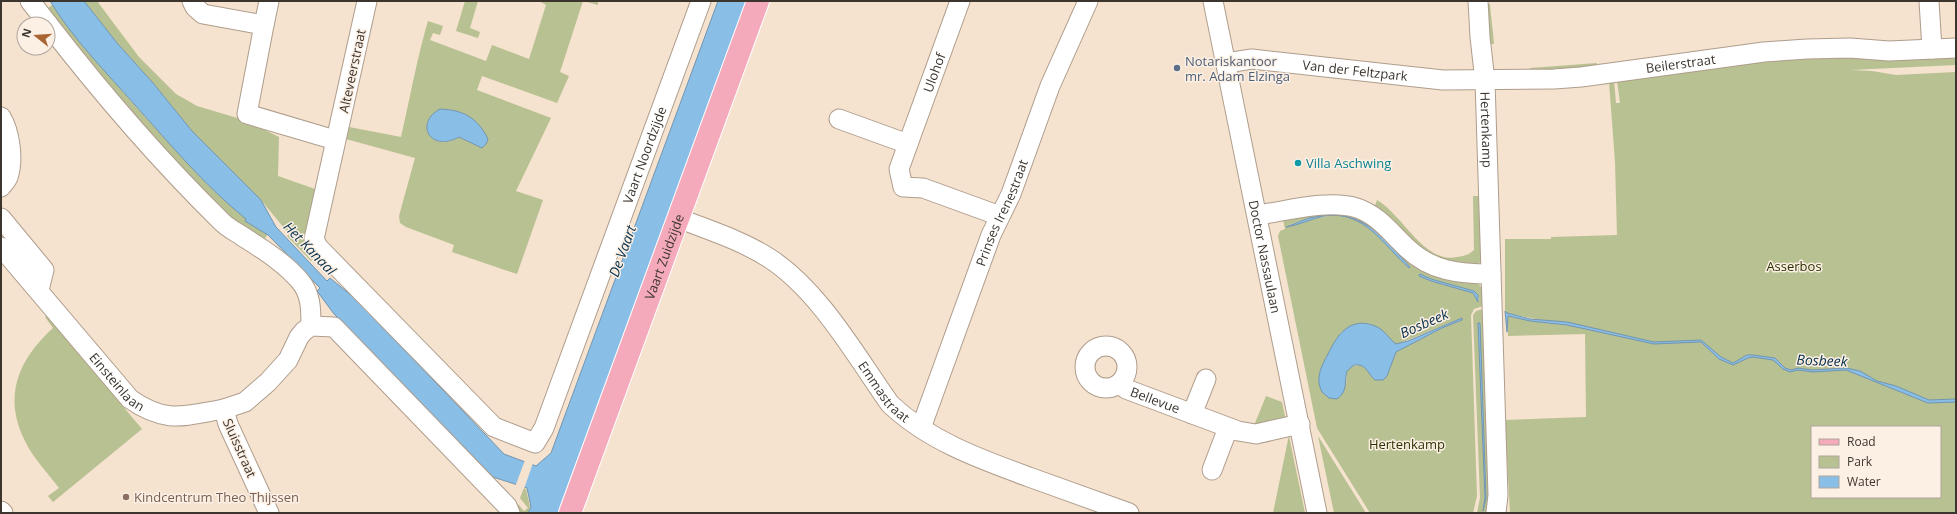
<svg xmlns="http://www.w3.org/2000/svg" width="1957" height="514" viewBox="0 0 1957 514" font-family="'Open Sans',sans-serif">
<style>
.green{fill:#b8c191;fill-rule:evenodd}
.water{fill:#89bee7;stroke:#7295b0}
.pier{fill:#f5e2cf}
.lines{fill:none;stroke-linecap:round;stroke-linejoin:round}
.minor-casing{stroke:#af9d8c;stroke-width:21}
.major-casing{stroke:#fff;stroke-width:24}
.minor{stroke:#fff;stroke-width:19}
.major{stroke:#f5aabc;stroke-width:22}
.service-dot{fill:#5c6f8a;stroke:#fcf0e5;stroke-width:1.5}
.culture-dot{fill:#0f9aa8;stroke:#fcf0e5;stroke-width:1.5}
.education-dot{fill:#8d6e63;stroke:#fcf0e5;stroke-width:1.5}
.labels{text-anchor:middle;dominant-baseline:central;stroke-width:3;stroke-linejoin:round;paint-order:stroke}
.service-label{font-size:13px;fill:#4e5e75;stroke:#fcf0e5;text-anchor:start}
.street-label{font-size:13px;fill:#3c352e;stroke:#fcf0e5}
.culture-label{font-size:13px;fill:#0d838f;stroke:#fcf0e5;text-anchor:start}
.park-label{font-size:13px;fill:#2b3202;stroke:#fcf0e5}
.education-label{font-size:13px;fill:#785e54;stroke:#fcf0e5;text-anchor:start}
.water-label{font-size:14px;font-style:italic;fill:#042f4b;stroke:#fcf0e5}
</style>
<rect width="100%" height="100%" fill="#f5e2cf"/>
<g class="green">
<path d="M84,1H97L139,57L176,94L197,106L244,120L279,137L278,176L318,190L319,254L311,261L287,236L289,234L261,200L192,131L153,83L117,43Z"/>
<path d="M465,1H478L470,28L480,32L478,38L456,31Z"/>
<path d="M539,1H598V5L583,1L560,72L569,76L557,103L482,76L477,90L551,118L516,191L543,200L517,274L452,252L454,245L406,227L400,223L399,216L415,158L346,139L349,127L401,137C410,98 417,58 428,21L443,26L440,35L433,33L430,40L486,61L492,45L529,59L546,5ZM440,109L461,112L482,148L459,137C448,143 440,145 430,136Z"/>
<path d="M1486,4H1490C1491,18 1493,30 1494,44H1489Z"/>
<path d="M52,5C91,56 132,104 177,151C199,175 221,199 247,219L245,221L268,234L265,238L300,274L228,220L110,88L48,8Z"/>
<path d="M1956,54V65L1851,70L1872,71L1896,75L1956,72V513H1510L1505,420L1586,417L1585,334L1508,336L1507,316L1530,321L1591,328C1563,322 1535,320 1507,313L1505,311V239H1551V237L1617,235L1615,162L1609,82L1614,81L1616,103H1620L1617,81L1808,56ZM1812,427H1940V497H1812Z"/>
<path d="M1597,63V67L1530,72V68Z"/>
<path d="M1473,196H1480L1481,260L1478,265L1438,264L1373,211L1377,200C1404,216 1424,264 1457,257C1464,256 1469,255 1474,250Z"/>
<path d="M1343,209L1478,283L1483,290V306L1474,309L1471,315L1477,496L1473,513H1370L1317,428L1278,236L1280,231L1285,229L1282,215ZM1324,215L1350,216L1379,233L1410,267L1409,268C1386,247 1366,213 1330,216C1315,217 1300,225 1286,226L1309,218ZM1420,274L1431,279L1474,291L1478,295L1479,302L1473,293L1431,281L1419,276ZM1462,318V320L1442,328L1396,352L1389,371L1385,378L1370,374L1367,368L1362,365L1351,366L1347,371L1346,386L1340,333C1369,317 1372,322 1395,344H1398Z"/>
<path d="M1483,309L1490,513H1477L1480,498L1473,315L1476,311ZM1480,323L1486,498L1483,510L1485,498Z"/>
<path d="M47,316L142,429L53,502L48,496L59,488C48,473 34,459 26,443C2,397 18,360 53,328L45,317Z"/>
<path d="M1266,396L1282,402L1286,421L1253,428Z"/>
<path d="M1289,435V436L1305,513H1273Z"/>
<path d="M1318,436L1366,513H1334Z"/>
<path d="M524,488L526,489L530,507L528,513H517L518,504L524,511L528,508L520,498Z"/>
</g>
<g class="water">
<path d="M50,1H84L117,43L153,83L192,131L261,200L276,227L327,281L330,278L357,300L504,454L536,466L551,453L718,1H749L563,513H528L531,507L527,488L493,477L334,314L317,291L320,288L268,235L245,221L246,219C205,186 170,144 135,105C106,72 73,39 50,1Z"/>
<path d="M440,109C463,110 477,117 488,139L486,144L482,148L459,137C430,153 414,123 440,109Z"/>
<path d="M1332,214C1370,217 1386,241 1410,267L1409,268C1383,245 1365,210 1324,216C1311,219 1299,225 1286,227L1309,218Z"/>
<path d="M1420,274L1431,279L1474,291L1478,295V302L1473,293L1431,281L1419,276Z"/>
<path d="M1505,311L1507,313L1530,319L1567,322L1654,342L1701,340L1721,357L1733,363L1747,355H1753L1775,358L1785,368L1791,370L1798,368L1812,370L1846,368L1860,371L1877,381L1896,386L1929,400L1955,399L1956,402L1928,403L1846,370L1813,372L1798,370L1790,372L1783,369L1773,360L1753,357L1748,358L1733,365L1719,359L1701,342L1654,344L1567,325L1530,321L1508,316L1507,332Z"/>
<path d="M1462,318V320L1442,328L1396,352L1387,376L1383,380H1375C1367,373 1366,363 1354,365L1347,371C1344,383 1348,391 1337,399L1329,398L1322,392C1315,378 1321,367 1328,354C1337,335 1350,316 1375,326C1384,329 1389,339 1396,344L1408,341Z"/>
<path d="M1478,323H1480L1486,498L1483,511L1485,498Z"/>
</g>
<path class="pier" d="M525,460L533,463L524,489L515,487Z"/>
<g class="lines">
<g class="minor-casing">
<g id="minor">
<path d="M30,1L48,24"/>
<path d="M192,1L195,7L203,14L264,25L247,114L335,140"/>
<path id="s1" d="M367,1L314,239L318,247L494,427L535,443L544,428L701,1"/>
<path id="s2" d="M1213,1L1317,513"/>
<path id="s3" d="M1478,1L1480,37L1485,81L1498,495L1496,513"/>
<path d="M1929,1L1932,49"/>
<path d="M48,24C102,94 160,161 222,222C228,228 236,232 242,236C262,249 284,262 300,281C311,294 311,309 311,326"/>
<path d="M264,25L269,1"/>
<path id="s4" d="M1226,63L1252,59L1443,80L1554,79L1581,77L1764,52L1807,49L1850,48L1889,51L1956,48"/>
<path d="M1,117C10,132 14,160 8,177C7,180 3,184 1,187"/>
<path d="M839,119L908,144L899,169L903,187L923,188L1000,216"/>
<path id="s5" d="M908,144L960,1"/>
<path d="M1258,215C1287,211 1328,199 1357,208C1378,215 1391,233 1407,248C1431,271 1459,274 1491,274"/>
<path d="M1,218L44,270L39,290"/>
<path id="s6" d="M678,218C708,230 741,240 769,258C819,290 856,356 890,404C929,441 980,459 1029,477C1062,489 1095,501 1129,513"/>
<path id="s7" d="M1,247L130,399C166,424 183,416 224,409"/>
<circle cx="1106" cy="367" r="21"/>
<path id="s8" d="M1120,384L1126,389L1238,431L1256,434L1300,424"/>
<path d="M1192,414L1206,379"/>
<path id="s9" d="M921,428L991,235L1011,194L1050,86L1088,1"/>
<path d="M1212,470L1228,428"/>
<path d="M1,511L3,513"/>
<path d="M269,513L228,424L224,409L245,402L268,382L288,360L299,337L304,331L311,326L334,327L507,506L510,513"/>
</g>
</g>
<g class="major-casing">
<g id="major">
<path id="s10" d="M570,513L758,1"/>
</g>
</g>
<use href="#minor" class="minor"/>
<use href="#major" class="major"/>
</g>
<circle class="service-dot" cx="1177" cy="68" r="4"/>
<circle class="culture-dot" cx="1298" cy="163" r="4"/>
<circle class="education-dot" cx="126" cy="497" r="4"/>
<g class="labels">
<g class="service-label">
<text x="1185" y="61">Notariskantoor<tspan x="1185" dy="15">mr. Adam Elzinga</tspan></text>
</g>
<g class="street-label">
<text stroke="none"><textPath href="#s4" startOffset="457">Beilerstraat</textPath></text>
<text transform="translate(352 71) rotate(-78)">Alteveerstraat</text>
<text stroke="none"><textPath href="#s4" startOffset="130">Van der Feltzpark</textPath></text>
<text stroke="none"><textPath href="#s5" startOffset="76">Ulohof</textPath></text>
<text stroke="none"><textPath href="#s3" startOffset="129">Hertenkamp</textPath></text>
<text stroke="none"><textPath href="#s1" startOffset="857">Vaart Noordzijde</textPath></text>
<text stroke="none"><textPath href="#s9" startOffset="230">Prinses Irenestraat</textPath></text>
<text stroke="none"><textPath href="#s10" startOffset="273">Vaart Zuidzijde</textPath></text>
<text stroke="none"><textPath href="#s2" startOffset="261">Doctor Nassaulaan</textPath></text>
<text stroke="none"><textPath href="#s7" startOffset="178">Einsteinlaan</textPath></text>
<text stroke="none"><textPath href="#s6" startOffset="277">Emmastraat</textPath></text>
<text stroke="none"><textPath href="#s8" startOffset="39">Bellevue</textPath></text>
<text transform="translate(240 448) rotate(66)">Sluisstraat</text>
</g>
<g class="culture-label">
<text x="1306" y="163">Villa Aschwing</text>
</g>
<g class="park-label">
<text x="1794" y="266">Asserbos</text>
<text x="1407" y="444">Hertenkamp</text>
</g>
<g class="education-label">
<text x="134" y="497">Kindcentrum Theo Thijssen</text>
</g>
<g class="water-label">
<text transform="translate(310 248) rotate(46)">Het Kanaal</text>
<text transform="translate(622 251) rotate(-70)">De Vaart</text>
<text transform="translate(1424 323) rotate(-24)">Bosbeek</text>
<text transform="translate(1822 360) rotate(2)">Bosbeek</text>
</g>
</g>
<rect width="1957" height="514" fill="none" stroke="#3c352e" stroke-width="4"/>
<rect x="1811" y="426" width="130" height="72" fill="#fcf0e5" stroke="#afa59c"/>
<rect x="1819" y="439" width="20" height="6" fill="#f5aabc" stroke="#afa59c"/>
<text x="1847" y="446" font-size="12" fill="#3c352e">Road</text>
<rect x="1819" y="456" width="20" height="12" fill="#b8c191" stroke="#afa59c"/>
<text x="1847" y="466" font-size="12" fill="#3c352e">Park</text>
<rect x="1819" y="476" width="20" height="12" fill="#89bee7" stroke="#afa59c"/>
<text x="1847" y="486" font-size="12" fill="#3c352e">Water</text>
<g transform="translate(36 36) rotate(287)"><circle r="19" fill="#fcf0e5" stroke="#afa59c"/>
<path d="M0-3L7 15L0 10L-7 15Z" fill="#a96633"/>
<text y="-6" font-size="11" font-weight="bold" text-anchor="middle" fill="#3c352e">N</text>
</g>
</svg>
